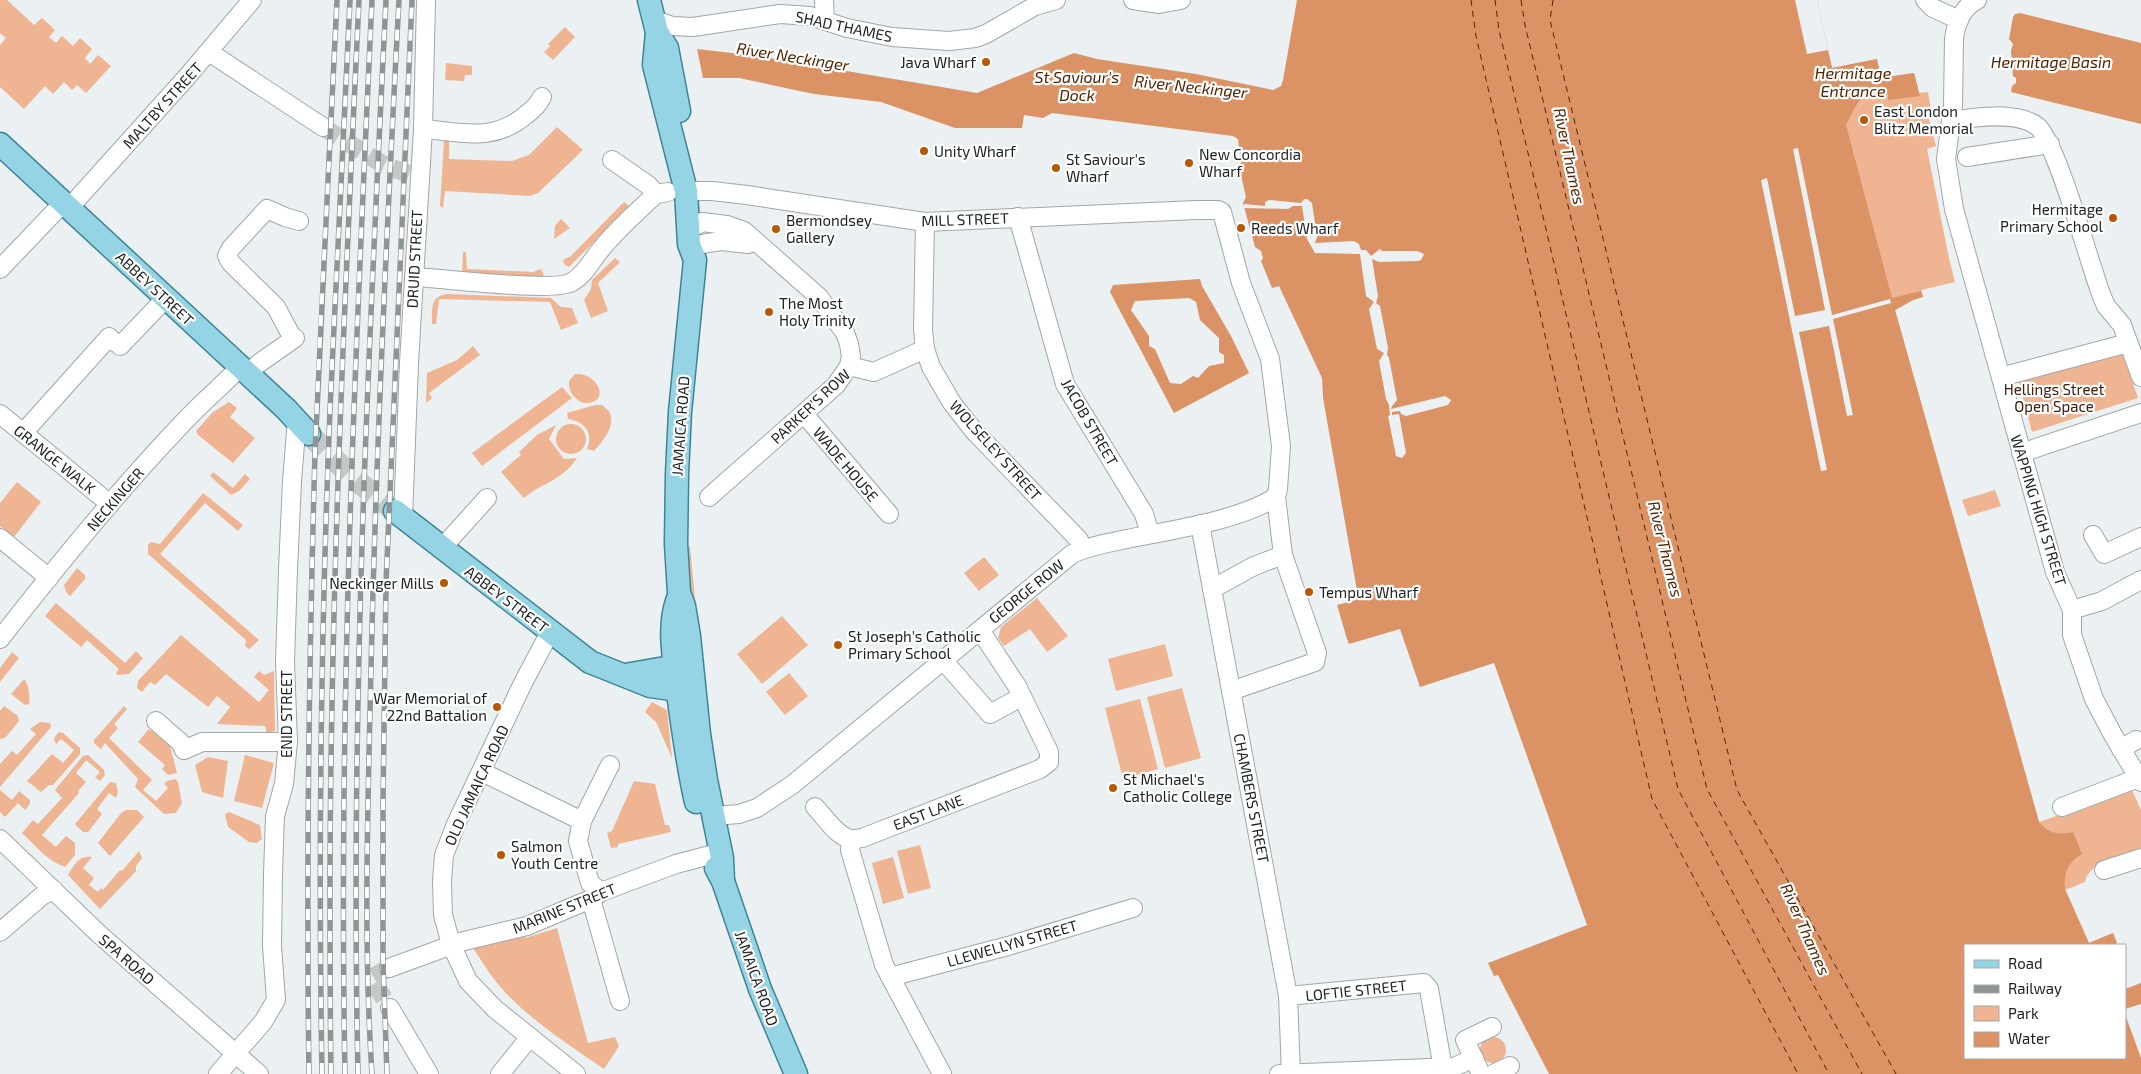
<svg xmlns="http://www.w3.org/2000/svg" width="2141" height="1074" viewBox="0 0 2141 1074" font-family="'Exo 2',sans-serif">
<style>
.green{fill:#efb491}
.water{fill:#db9265;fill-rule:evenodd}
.pier{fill:#ebf1f2}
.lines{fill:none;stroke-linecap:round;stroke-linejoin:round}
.ferry{stroke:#532401;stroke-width:1;stroke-dasharray:6 5;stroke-linecap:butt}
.minor-tunnel{stroke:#c3c8c9;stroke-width:18;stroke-dasharray:18 9;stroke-linecap:butt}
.major-tunnel{stroke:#c3c8c9;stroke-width:22;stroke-dasharray:22 11;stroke-linecap:butt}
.minor-casing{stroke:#a1a6a8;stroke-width:20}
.major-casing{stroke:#3f8496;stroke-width:25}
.minor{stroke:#fff;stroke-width:18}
.major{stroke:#95d4e5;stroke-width:22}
.rail-casing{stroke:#8f9494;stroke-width:5.5}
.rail{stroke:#fff;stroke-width:4;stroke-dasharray:11;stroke-linecap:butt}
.poi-dot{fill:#b65806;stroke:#fff;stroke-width:2}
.labels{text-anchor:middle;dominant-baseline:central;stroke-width:4.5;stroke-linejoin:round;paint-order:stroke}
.street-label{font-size:15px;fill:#212323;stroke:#fff}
.poi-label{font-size:15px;fill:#212323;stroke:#fff;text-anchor:start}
.park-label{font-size:15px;fill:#3e200d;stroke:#fff}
.water-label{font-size:16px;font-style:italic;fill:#532401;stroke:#fff}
</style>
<rect width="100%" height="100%" fill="#ebf1f2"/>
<g class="green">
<path d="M0,0H7L34,25L42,18L55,30L49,37L56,43L62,36L73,46L80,38L92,49L85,58L90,64L98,55L111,66L86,93L77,85L72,90L64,82L53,94L45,86L24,109L0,87V45L6,38L0,33Z"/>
<path d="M565,27L575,37L553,60L544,52L550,46L548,44Z"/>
<path d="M1828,50L1832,68L1877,59L1881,78L1914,73L1919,93L1928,92L1931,110L1927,111L1936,146L1927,149L1949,258L1955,282L1921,290L1923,297L1913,300L1895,310L2039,822L2132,790L2141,810V850C2123,856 2089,861 2085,882L2065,890L2089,943L2113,933L2117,943L2111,945H2054L1947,720Z"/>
<path d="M446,63L472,66V75H465L464,81L445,80Z"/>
<path d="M557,127L583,150L538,193L530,196L445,191L443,208L440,206L444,141H449V159L512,161L529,155Z"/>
<path d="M624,202L629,206L569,267L565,265L563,260L571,256Z"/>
<path d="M561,219L570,228L554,239L555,226Z"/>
<path d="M463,252H466L467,269L533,272L541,269L544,275L539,278L462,274Z"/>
<path d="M615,258L620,262L598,283L608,311L591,318L584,300L591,289L592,280Z"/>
<path d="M447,294L551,298L561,307L572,308L578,323L561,330L550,302L439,299L436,324H432C432,310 430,296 447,294Z"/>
<path d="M473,346L480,355L429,393L432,398L426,403L427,373L457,360Z"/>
<path d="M2122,352L2138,398L2032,432L2018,379Z"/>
<path d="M575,374C599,372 612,405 583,403C573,398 568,391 569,381Z"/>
<path d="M562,387L572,398L482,466L472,453Z"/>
<path d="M229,402L237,408L230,417L255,438L233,463L198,435L196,431L213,412Z"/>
<path d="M595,405H602L609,411C616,426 604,440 594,451L587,449C594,433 584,421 568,419L567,413Z"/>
<circle cx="571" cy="439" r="15"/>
<path d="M556,425L549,439L564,459L577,458C562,481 543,482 524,498L501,472L521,455L519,452L537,435Z"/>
<path d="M213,472L233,488L245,474L250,479L239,491L231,495L210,476Z"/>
<path d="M17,482L41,502L14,537L0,526V503Z"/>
<path d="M1995,490L2001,506L1968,516L1962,500Z"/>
<path d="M203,493L243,525L238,531L205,503L160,554L259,640L249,649L245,646L246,640L148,554V545L151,542L160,544Z"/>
<path d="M688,547H690L696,609H692Z"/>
<path d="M984,557L999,575L979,591L964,573Z"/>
<path d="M77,568L85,575V579L70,596L66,592L64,585Z"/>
<path d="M1037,598L1068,636L1047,652L1030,629L1004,646L998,638L1001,627Z"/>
<path d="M56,603L125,663L136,651L143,658L129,674L118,675L116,673L119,669L87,640L81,647L45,616Z"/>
<path d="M782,616L808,645L762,684L737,654Z"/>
<path d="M181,635L259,702L269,690L254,677L259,671L264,675L274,671L275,731L267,733L265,726L217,724L230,707L217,696L208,707L166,674L155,685L150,682L142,692L137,688L138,681Z"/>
<path d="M1165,644L1173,676L1116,691L1108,659Z"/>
<path d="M12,652L19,658L0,682V668Z"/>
<path d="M789,673L808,696L785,715L766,692Z"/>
<path d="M24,679C29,685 30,696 29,704L25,705L11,694Z"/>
<path d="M1182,688L1201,758L1165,768L1147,697Z"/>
<path d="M1140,699L1158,769L1123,779L1105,708Z"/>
<path d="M652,702L667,710L672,758L656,722L645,712Z"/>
<path d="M4,706L18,716L19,721L5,738L0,739V711Z"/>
<path d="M124,706L127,709L114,724L118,728L109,738L152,780L143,790L156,801L168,788L164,784L167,781L175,779L178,782L182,803L176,813L164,814L135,787L138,779L105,743L101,749L94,743V740Z"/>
<path d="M40,722L50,723L51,727L0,787V764L12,751L17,755L36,734L30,729Z"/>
<path d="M148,730H151L170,746L177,773L168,775L162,769L165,765L138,742Z"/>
<path d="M59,732L63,733L80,748V754L53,785H49L41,792L27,781L52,754L63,763L74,750L61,739L56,744L55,742L54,738Z"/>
<path d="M88,755L104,770L105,775L100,781L95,777L100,772L86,760L76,773L86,782L78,791L79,793L42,835L56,847L66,836L75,843V855L65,867C47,861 35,845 22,833L33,820L38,824L62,798L55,790L59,785L83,756Z"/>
<path d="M245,755L274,763L262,808L234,801Z"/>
<path d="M208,757L228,761L223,798L202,792L195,765Z"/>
<path d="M634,781L655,784L665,825H669L671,832L618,844V847L611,848L607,833L612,831Z"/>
<path d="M110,782L116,783L118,792L116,798L109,793L97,809L102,814L88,832H83L75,824Z"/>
<path d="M0,790L12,800L19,791L30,800V804L25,810L18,803L5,817L0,812Z"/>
<path d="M126,810H137L144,817L110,856L98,843L121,813Z"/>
<path d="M229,812L260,825L262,839L257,843L249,842L228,827L225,814Z"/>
<path d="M920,845L931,888L908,894L897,851Z"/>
<path d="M139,851L142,858L136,866V871L100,909L68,875C74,865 79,855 92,857L83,868L94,878L89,885L98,892L101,888L103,890L120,870L122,871Z"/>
<path d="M893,857L904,898L883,904L872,863Z"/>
<path d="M557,928L588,1043L615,1037L619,1046L604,1069C569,1045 533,1022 504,991C492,978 483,963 473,948L522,930L525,938Z"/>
<circle cx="1493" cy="1050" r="13"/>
</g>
<g class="water">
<path d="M1297,0H1817L1832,68L1877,59L1881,78L1914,73L1920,96L1888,100V93L1884,89C1862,89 1855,107 1846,125L1892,298L1921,291L1923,297L1913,300L1895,310L2039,822C2048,834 2059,835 2073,832L2082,854C2068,861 2063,875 2065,889L2089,943L2113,933L2117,943L2111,945H1965V1058H2125V1014L2141,1058V1074H1549L1498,975L1494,976L1488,963L1587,925L1494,663L1420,687L1400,629L1349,644L1347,639L1337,605L1356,600L1358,596L1323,398L1322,378L1279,286L1272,288L1261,261L1263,258L1261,251L1255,247L1243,203L1246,197L1240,171L1237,168L1241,163L1238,139L1233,136L1052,113L1043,118L1024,115L1022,128H955L881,102L814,94L739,78H703L697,49L758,56L977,93L1074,53L1097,59L1196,74L1273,90L1281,86L1283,80Z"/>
<path d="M2020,13L2141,43V124L2011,92L2012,86L2016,83V78L2013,76L2011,51L2013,44L2009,39L2013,17L2015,14Z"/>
<path d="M1200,279L1202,286L1231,336L1249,373L1174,413L1110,292L1113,285ZM1189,298L1196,302L1200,320L1219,338V352L1224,355V363L1209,366L1198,378L1193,376L1181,384L1170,383L1155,349L1149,346V336L1131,310L1135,301Z"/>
<path d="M2141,983V1004L2125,1009V989Z"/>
</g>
<g class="pier">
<path d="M1795,0H1817L1828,50L1807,54Z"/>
<path d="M1798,148L1832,315L1890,299L1891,303L1833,319L1853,415L1847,416L1829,326L1799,332L1827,470L1821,471L1761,180L1767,178L1795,316L1825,310L1793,149Z"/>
<path d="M1304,199H1307L1312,203L1317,237L1315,243L1354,241L1359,244L1361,250H1366L1371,256L1380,249L1382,251H1417L1424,254L1421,260L1418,261L1379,262L1372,259L1378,296L1376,303L1380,306L1388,348L1387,355L1389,358L1397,400L1392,406L1391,409L1445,396L1451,400L1448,405L1406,416L1401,414L1400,411L1392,412V415L1399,414L1406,453L1402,458L1396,456L1388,416L1390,415L1389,405L1386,399L1379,361L1384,353L1377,349L1369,309L1374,302L1366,296L1360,254L1315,253L1307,239L1302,206H1293L1288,209L1244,208V204L1265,206V202L1269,200L1301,203Z"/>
</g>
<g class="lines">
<g class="ferry">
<path d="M1471,0L1476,36L1652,799L1798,1074"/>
<path d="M1495,0L1499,30L1678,789L1829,1074"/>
<path d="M1521,0L1525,25L1707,789L1862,1074"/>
<path d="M1553,0L1550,20L1737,790L1896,1074"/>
</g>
<g class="minor-tunnel">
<path d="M323,127L384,165L409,174"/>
<path d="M389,968L371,978L390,1008"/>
</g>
<path class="major-tunnel" d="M309,434L351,476L395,511"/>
<g class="minor-casing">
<g id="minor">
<path d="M824,0L825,21"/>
<path d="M1133,0L1159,4L1181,0"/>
<path d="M1925,0L1933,8L1959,20"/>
<path d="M1977,0C1963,7 1956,23 1954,39L1953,105L1946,159L1954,209L2055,572L2072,610V635L2094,699L2113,735L2141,782"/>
<path d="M655,20L672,26L693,27L780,14L810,16L847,28L892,37L949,41L975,38L986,34L1035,6L1056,0"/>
<path d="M209,52L323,127"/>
<path d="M1951,121C1975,117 2016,111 2037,126C2056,140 2090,265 2101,294L2106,306L2122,325L2141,377"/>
<path d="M423,129C462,132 494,143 527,114C534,109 538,105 542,97"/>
<path d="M1967,157L2050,144"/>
<path d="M612,160L648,185L656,194"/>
<path d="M686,191H712L747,195L925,222L1196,210H1218L1222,212L1241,283L1270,359L1281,446L1278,489L1276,497L1283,555L1317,653L1315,662L1231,691"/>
<path d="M69,208L186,78L252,0"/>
<path d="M1018,217L1065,384L1144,514L1150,534"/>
<path d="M925,222L923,329L925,349L931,367L952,403L974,431L1079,540L1082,549"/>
<path d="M689,230L702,222L727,225L744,231L819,297L845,333L849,344L851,356L849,366L836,385L709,497"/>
<path d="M702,244L721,241L748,244L754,242"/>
<path d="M0,269L63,203"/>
<path d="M414,277C442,278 554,293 572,282C586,274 592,259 602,248C618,228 638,211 656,194L668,192"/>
<path d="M293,339L276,307L231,263L227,256L231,248L267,209L285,217L299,221"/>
<path d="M120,346L166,298"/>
<path d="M849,366L874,372L925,349"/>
<path d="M248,374L258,364L295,338"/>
<path d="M2008,375L2128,343"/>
<path d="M0,414L110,504"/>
<path d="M804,414L889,514"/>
<path d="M23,433L109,337L114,342"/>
<path d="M2021,453L2141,413"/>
<path d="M403,518L409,363L423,129L426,0"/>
<path d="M1200,524L1288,996L1291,1074"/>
<path d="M2093,535L2104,554L2141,537"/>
<path d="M0,538L49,578"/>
<path d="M441,549L487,498"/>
<path d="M1212,589L1254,566L1283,555"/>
<path d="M2072,610L2102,601L2141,580"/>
<path d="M550,632L523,683L456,824L444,855L442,881L443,915L451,944L468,981L495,1009L576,1074"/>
<path d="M0,639C57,566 116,493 180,426C199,405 221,387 240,367"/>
<path d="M943,660L990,714L1012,702"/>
<path d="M156,721L180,742L184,750L202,742H288"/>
<path d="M2121,749L2136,740"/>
<path d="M482,772L582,821"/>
<path d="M815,807C824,816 837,837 851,839C854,840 859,838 862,838L1040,769L1049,762V752L1017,686L980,630"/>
<path d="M2062,807L2141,777"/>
<path d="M714,816L739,814L757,808L792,785L1072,554C1089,546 1108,543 1127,539C1171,530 1238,521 1276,497"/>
<path d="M0,839L100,935L259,1074"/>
<path d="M851,840L850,850L884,965L942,1074"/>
<path d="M2104,870L2141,858"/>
<path d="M601,892L590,883L578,841L582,821L610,765"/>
<path d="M591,899L620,1001"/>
<path d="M0,932L43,895L54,890"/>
<path d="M389,968L460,942L527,926L591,899L601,892L676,864L710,855"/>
<path d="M890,977L1008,946L1133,908"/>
<path d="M1288,996L1424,983L1429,989L1444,1074"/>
<path d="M390,1008L429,1074"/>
<path d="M218,1074L263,1022L276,1000L272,946L273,874L275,816L284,784L288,742L285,662L288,570L292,481L297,420"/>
<path d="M500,1074L530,1037"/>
<path d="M1279,1074L1454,1067L1474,1058"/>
<path d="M1481,1074L1465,1040L1492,1027"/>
<path d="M1493,1074L1510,1066"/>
</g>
</g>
<g class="major-casing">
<g id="major">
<path d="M649,0L657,32L654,65L686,191L689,244L695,260L680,412L677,474L676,544L679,593L684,606L689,636L699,734L706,780L722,858L723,881"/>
<path d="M657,32L667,48L679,111"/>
<path d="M0,144L286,409L309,434"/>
<path d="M395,511L590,662L650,686L692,692"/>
<path d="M677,601C668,627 674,658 677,685C682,724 687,763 696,802"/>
<path d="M625,675L688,664"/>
<path d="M716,868L723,881L760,989L796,1074"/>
</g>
</g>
<use href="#minor" class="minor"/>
<use href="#major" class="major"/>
<g class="rail-casing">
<g id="rail">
<path d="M309,1074C306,867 309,660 315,453C321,302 330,151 337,0"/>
<path d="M322,1074C318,853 321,631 330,410C336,273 344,137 350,0"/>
<path d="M331,1074C330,1007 330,941 330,874C331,583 345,291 359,0"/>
<path d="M345,1074C338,716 355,358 372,0"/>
<path d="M358,1074C350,716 368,357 386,0"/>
<path d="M372,1074C363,939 368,804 371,669C376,446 387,223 399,0"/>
<path d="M387,1074L383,961V802L386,583L412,0"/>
</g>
</g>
<use href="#rail" class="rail"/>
</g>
<g class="poi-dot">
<circle cx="986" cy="62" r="5"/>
<circle cx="1864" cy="120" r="5"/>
<circle cx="924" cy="151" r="5"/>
<circle cx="1189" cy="163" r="5"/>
<circle cx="1056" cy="168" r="5"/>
<circle cx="2113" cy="218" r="5"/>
<circle cx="1241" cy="228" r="5"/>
<circle cx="776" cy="229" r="5"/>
<circle cx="769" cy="312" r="5"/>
<circle cx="444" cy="583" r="5"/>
<circle cx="1309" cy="592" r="5"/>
<circle cx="838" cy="645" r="5"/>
<circle cx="497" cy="707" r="5"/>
<circle cx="1113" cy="788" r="5"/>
<circle cx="501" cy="855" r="5"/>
</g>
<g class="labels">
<g class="street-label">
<text transform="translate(844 26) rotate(12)">SHAD THAMES</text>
<text transform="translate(162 105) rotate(-48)">MALTBY STREET</text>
<text transform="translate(965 219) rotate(-2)">MILL STREET</text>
<text transform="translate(414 259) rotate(-87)">DRUID STREET</text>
<text transform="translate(155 288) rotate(43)">ABBEY STREET</text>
<text transform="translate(810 406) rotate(-43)">PARKER'S ROW</text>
<text transform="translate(1090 422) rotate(60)">JACOB STREET</text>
<text transform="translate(680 426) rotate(-86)">JAMAICA ROAD</text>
<text transform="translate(996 450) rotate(48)">WOLSELEY STREET</text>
<text transform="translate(55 459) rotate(39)">GRANGE WALK</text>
<text transform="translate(846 464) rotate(50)">WADE HOUSE</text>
<text transform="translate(115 499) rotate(-49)">NECKINGER</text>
<text transform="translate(2039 510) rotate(73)">WAPPING HIGH STREET</text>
<text transform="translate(1026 591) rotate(-39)">GEORGE ROW</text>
<text transform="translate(507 599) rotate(37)">ABBEY STREET</text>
<text transform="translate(286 714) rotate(-90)">ENID STREET</text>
<text transform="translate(476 785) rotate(-65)">OLD JAMAICA ROAD</text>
<text transform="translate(1252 798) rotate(79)">CHAMBERS STREET</text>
<text transform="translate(928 812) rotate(-21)">EAST LANE</text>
<text transform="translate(564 908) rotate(-22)">MARINE STREET</text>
<text transform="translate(1012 943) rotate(-16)">LLEWELLYN STREET</text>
<text transform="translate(127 959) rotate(41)">SPA ROAD</text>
<text transform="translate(757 978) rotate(70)">JAMAICA ROAD</text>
<text transform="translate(1356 990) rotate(-6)">LOFTIE STREET</text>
</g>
<g class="poi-label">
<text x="976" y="62" text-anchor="end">Java Wharf</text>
<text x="1874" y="111">East London<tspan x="1874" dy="17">Blitz Memorial</tspan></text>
<text x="934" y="151">Unity Wharf</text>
<text x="1199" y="154">New Concordia<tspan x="1199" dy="17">Wharf</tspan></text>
<text x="1066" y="159">St Saviour's<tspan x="1066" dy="17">Wharf</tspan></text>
<text x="2103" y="209" text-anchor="end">Hermitage<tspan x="2103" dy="17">Primary School</tspan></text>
<text x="786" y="220">Bermondsey<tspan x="786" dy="17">Gallery</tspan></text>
<text x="1251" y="228">Reeds Wharf</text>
<text x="779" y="303">The Most<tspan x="779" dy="17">Holy Trinity</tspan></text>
<text x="434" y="583" text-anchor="end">Neckinger Mills</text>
<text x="1319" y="592">Tempus Wharf</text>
<text x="848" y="636">St Joseph's Catholic<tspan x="848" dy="17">Primary School</tspan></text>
<text x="487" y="698" text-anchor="end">War Memorial of<tspan x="487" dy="17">22nd Battalion</tspan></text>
<text x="1123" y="779">St Michael's<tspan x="1123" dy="17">Catholic College</tspan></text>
<text x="511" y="846">Salmon<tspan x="511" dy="17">Youth Centre</tspan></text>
</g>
<g class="park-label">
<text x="2054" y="389">Hellings Street<tspan x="2054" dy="17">Open Space</tspan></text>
</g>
<g class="water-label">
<text transform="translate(793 56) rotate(9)">River Neckinger</text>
<text x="2051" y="61">Hermitage Basin</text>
<text x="1853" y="72">Hermitage<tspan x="1853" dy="18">Entrance</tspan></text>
<text x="1077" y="76">St Saviour's<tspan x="1077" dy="18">Dock</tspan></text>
<text transform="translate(1191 86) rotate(6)">River Neckinger</text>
<text transform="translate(1570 156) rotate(78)">River Thames</text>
<text transform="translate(1666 549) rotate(76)">River Thames</text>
<text transform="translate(1806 929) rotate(66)">River Thames</text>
</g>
</g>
<rect x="1964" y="944" width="162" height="115" fill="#ffffff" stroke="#a6a7a7"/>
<rect x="1974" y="960" width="25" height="8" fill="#95d4e5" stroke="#a6a7a7"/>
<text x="2008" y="969" font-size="15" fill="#212323">Road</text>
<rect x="1974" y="985" width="25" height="8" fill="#8f9494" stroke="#a6a7a7"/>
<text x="2008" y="994" font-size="15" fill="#212323">Railway</text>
<rect x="1974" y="1006" width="25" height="15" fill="#efb491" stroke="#a6a7a7"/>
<text x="2008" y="1019" font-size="15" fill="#212323">Park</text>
<rect x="1974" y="1032" width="25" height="15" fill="#db9265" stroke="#a6a7a7"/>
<text x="2008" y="1044" font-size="15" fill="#212323">Water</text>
</svg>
